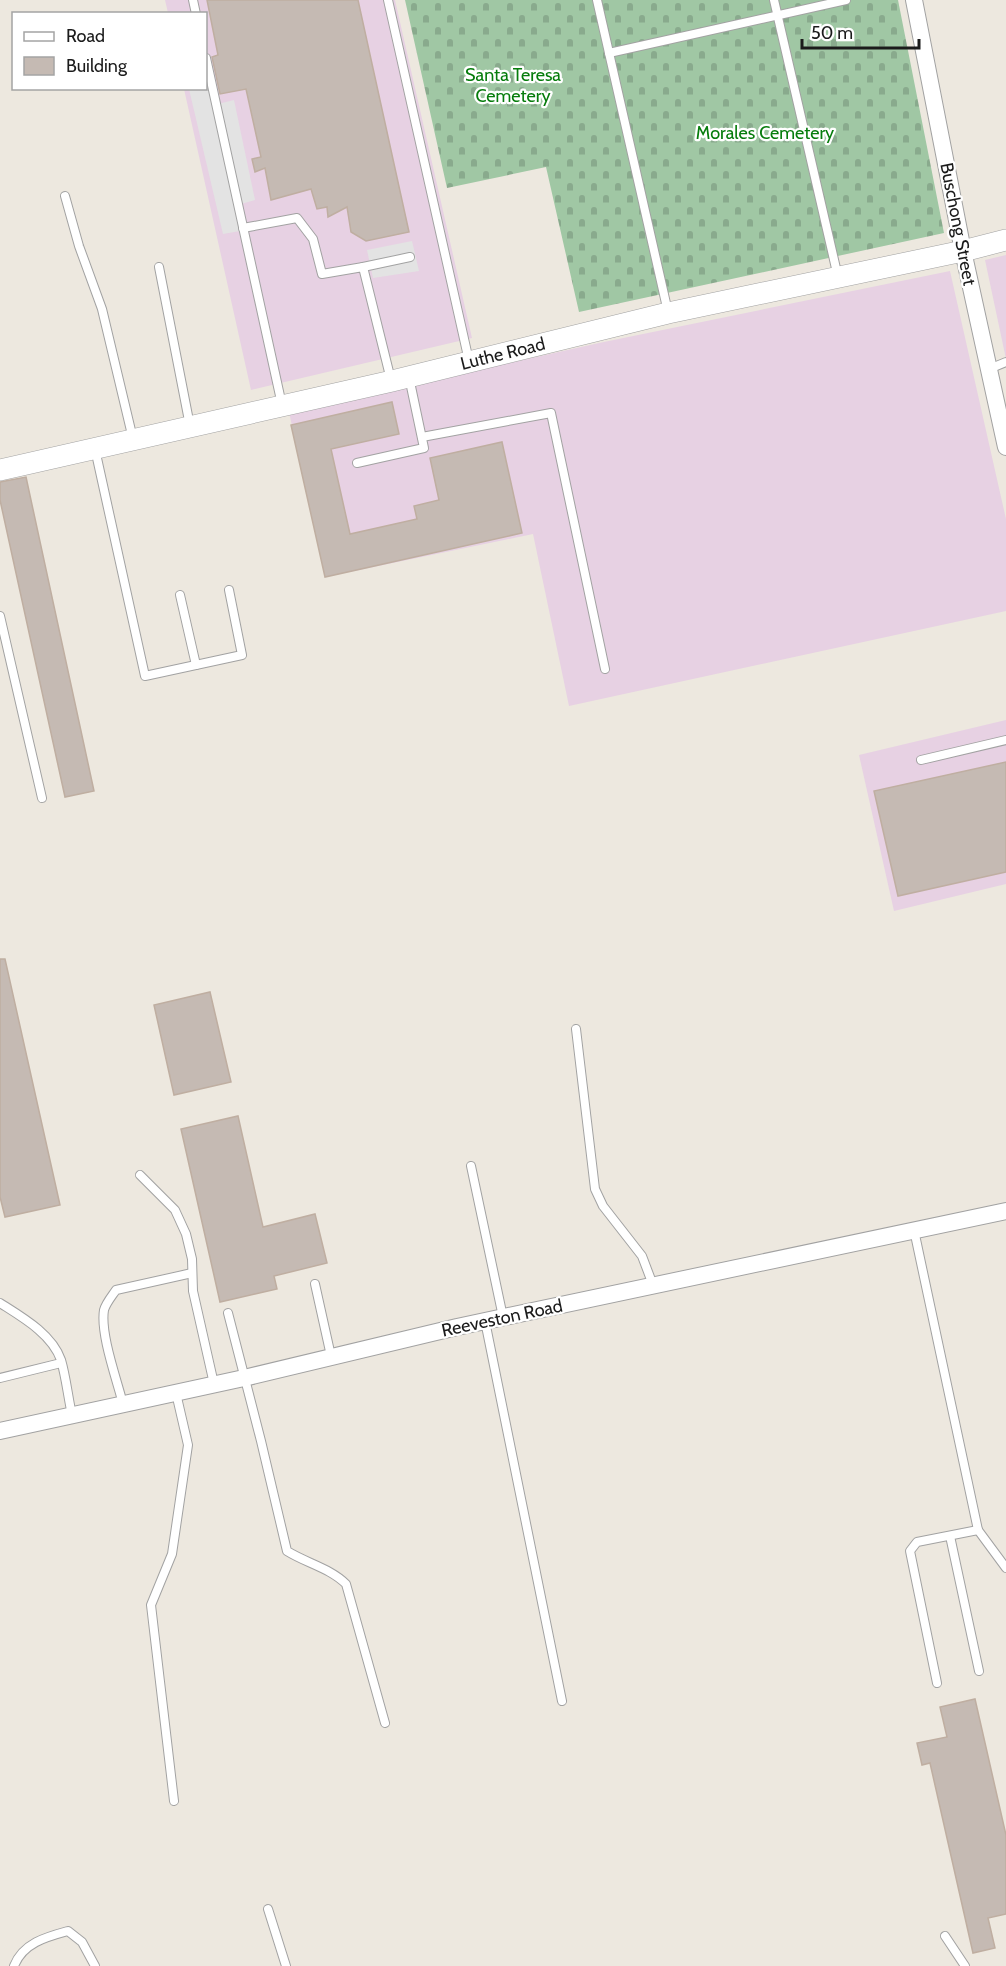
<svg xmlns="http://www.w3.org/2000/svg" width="1006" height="1966" viewBox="0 0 1006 1966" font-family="Cabin,sans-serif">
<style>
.industrial{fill:#e7d1e3}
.cemetery{fill:url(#cemetery-stones)}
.parking{fill:#e3e3e3}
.building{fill:#c5bab3;stroke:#bfaea1;stroke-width:1.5}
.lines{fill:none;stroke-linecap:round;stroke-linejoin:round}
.service-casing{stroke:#a2a2a2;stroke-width:10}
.minor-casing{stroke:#a2a2a2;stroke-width:18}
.tertiary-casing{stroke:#a2a2a2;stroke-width:22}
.service{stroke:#fff;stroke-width:8}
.minor{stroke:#fff;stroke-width:16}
.tertiary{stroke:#fff;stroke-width:21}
.labels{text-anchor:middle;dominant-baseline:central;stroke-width:4.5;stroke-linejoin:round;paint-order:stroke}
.park-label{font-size:18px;fill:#067c0c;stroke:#fff}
.street-label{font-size:18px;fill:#1b1b1b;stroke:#fff}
</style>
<defs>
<pattern id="cemetery-stones" width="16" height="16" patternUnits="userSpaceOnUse" patternTransform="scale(1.5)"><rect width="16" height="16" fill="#a0c7a4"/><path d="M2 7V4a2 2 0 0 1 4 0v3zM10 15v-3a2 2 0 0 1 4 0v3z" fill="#89aa8d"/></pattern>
</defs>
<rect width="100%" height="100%" fill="#ede8df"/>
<g class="industrial">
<path d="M165,0H395L472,338L251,390L184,89L206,88V14L168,13Z"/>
<path d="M1006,255V359L985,260Z"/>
<path d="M950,271L1006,519V611L569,706L533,534L325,577L289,412L599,343Z"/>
<path d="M1006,720V884L894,911L859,755Z"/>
</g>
<path class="cemetery" d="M405,0H898L944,233L579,312L546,167L447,188Z"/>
<g class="parking">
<path d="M206,52L218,104L234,100L255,200L234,206L240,231L223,234L189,89L206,88Z"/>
<path d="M412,241L419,271L373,278L367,250Z"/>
</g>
<g class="building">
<path d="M207,0H358L409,232L366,241L351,232L347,207L328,217L327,207L317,209L311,189L271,200L265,168L255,172L252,159L261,157L246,89L220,94L212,57L218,55Z"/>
<path d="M392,402L399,434L331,449L350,534L417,519L414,506L439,500L430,458L502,442L522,533L325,577L291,425Z"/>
<path d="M26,477L94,791L65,797L0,500V482Z"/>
<path d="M1006,762V872L898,896L874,791Z"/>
<path d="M0,959H5L60,1205L5,1217L0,1197Z"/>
<path d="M210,992L231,1082L174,1095L154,1005Z"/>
<path d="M238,1116L263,1227L315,1214L327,1263L274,1276L277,1289L220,1302L181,1129Z"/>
<path d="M975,1699L1006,1835V1914L988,1918L995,1948L973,1953L930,1763L922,1765L917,1743L947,1737L940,1707Z"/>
</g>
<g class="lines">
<g class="service-casing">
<g id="service">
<path d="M193,0L196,14"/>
<path d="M388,0L469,361"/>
<path d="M597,0L668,312"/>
<path d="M774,0L838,277"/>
<path d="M609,53L846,0"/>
<path d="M206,58L282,405"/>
<path d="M65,196L79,246L102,309L133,439"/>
<path d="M243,228L297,218L313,239L322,274L363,267L391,380"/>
<path d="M159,267L190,426"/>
<path d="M363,267L410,257"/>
<path d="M989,369L1006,362"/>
<path d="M422,437L551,413L605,669"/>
<path d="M95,449L145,676L242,655L229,590"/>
<path d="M357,463L424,448L409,377"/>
<path d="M180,595L196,665"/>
<path d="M0,616L42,798"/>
<path d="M921,760L1006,740"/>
<path d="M576,1029L595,1189L603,1206L642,1256L653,1285"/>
<path d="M471,1166L503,1317"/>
<path d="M140,1175L175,1210L186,1234L192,1259L193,1291L214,1384"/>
<path d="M914,1230L978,1530L1006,1568"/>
<path d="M315,1284L331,1356"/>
<path d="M0,1303C22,1317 52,1334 61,1360C66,1377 68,1397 72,1415"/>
<path d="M228,1313L261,1441L287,1551C306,1563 330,1568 346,1584L385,1723"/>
<path d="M485,1321L562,1701"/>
<path d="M0,1378L61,1363"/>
<path d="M123,1404C117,1380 100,1334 104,1310C106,1303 112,1296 116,1290L192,1273"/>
<path d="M950,1536L979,1671"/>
<path d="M937,1683L910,1551L917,1542L978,1530"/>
<path d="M174,1801L151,1605L172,1554L188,1445L176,1393"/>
<path d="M268,1909L286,1966"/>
<path d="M945,1936L965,1966"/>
<path d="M14,1966C23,1943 46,1937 68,1931L82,1942L95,1966"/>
</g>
</g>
<g class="minor-casing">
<g id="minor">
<path d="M914,0L963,251L1006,447"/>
<path d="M0,1431L244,1378L457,1327L1006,1211"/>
</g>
</g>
<g class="tertiary-casing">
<g id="tertiary">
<path id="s1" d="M0,470L392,381L668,313L963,251L1006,240"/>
</g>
</g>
<use href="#service" class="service"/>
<use href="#minor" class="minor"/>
<use href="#tertiary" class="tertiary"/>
</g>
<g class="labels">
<g class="park-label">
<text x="513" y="75">Santa Teresa<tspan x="513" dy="21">Cemetery</tspan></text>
<text x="765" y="133">Morales Cemetery</text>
</g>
<g class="street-label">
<text transform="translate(958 224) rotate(79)">Buschong Street</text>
<text stroke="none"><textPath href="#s1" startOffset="516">Luthe Road</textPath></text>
<text transform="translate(502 1318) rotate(-12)">Reeveston Road</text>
</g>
</g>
<rect x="12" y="12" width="195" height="78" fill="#ffffff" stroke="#a4a4a4" stroke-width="1.5"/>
<rect x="24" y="32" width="30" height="9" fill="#ffffff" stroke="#a4a4a4" stroke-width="1.5"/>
<text x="66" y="42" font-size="18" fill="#1b1b1b">Road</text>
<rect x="24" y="57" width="30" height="18" fill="#c5bab3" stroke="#a4a4a4" stroke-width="1.5"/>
<text x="66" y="72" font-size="18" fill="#1b1b1b">Building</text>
<path d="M802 39v9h117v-9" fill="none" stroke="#1b1b1b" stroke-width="3"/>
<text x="811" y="39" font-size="18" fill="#1b1b1b" stroke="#ffffff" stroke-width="4.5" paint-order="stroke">50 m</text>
</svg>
